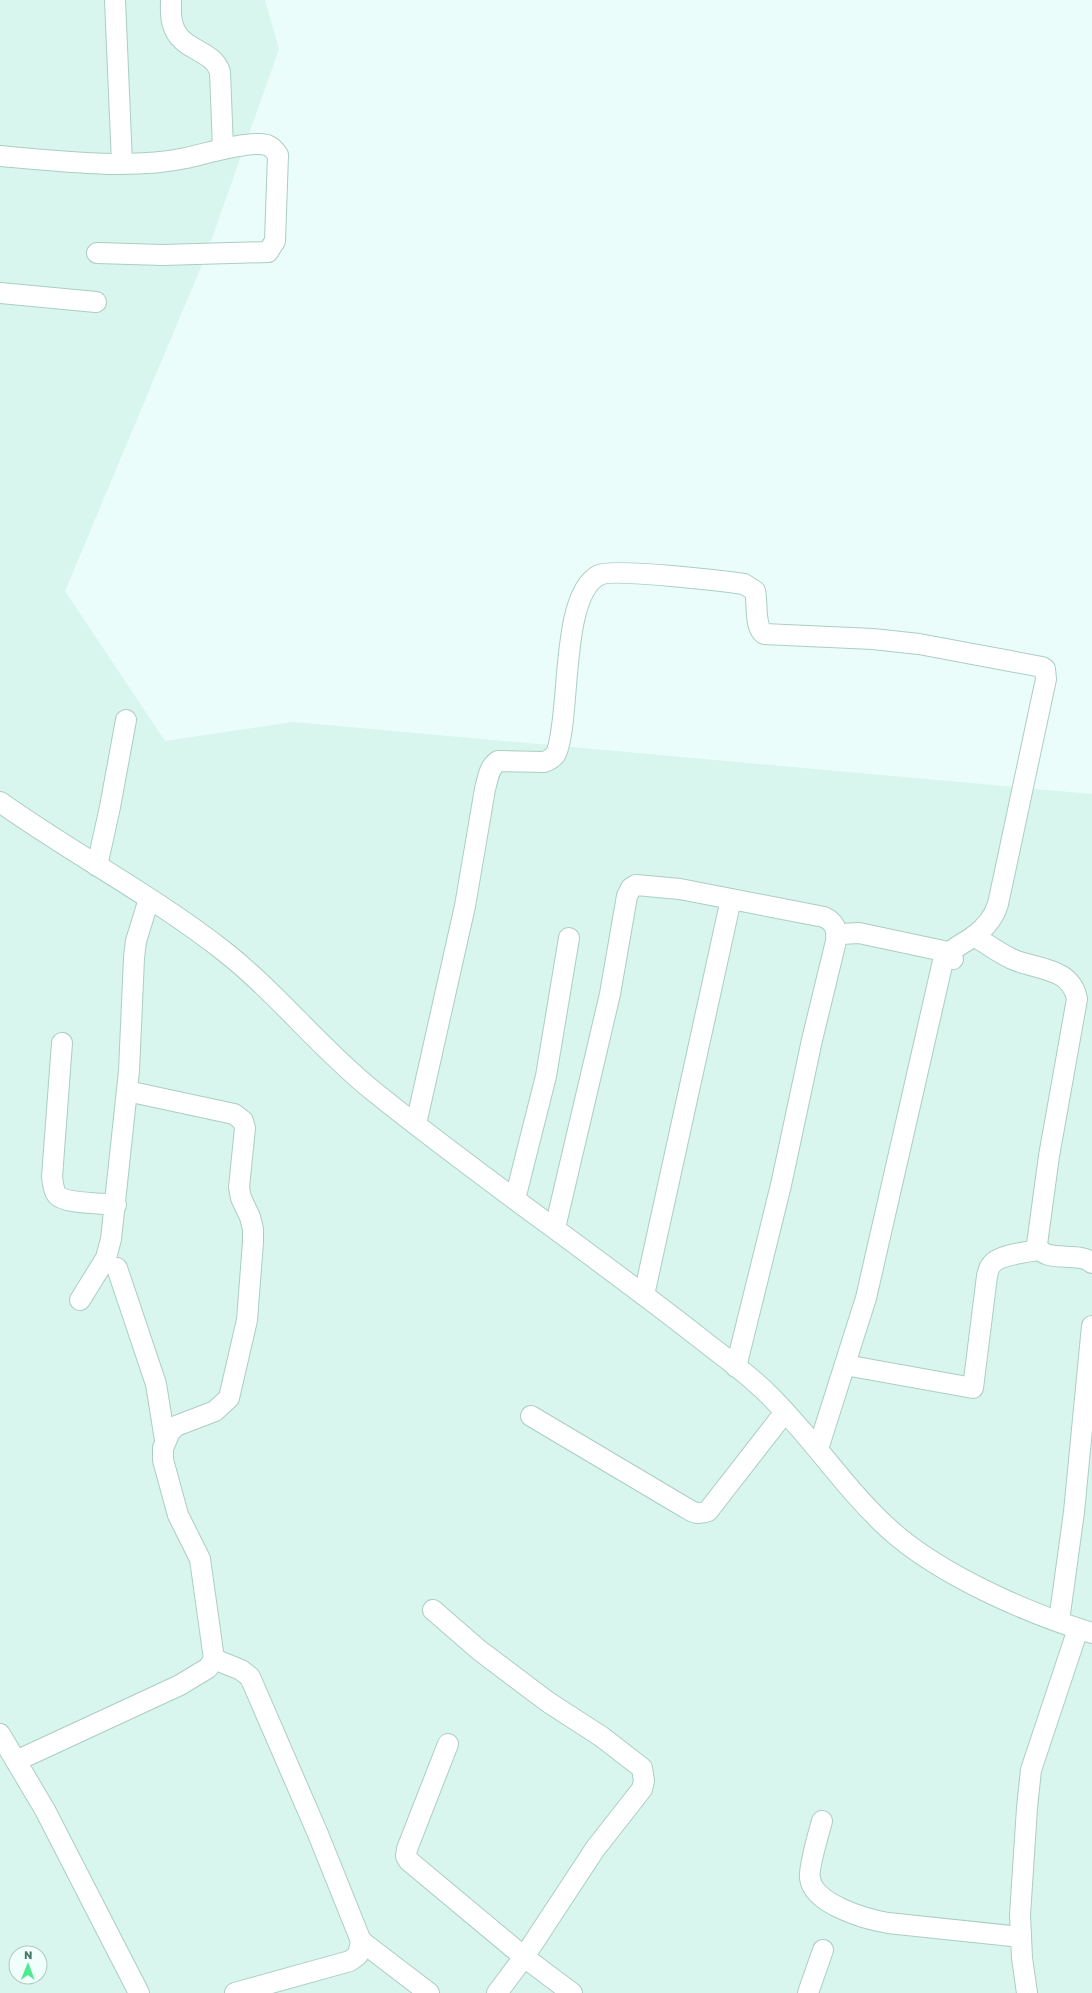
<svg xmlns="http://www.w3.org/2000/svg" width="1092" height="1993" viewBox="0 0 1092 1993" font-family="'Golos Text',sans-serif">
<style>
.residential{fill:#d8f5ee;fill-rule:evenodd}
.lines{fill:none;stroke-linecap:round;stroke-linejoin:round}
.minor-casing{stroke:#abcec2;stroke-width:22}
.minor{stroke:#fff;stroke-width:20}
</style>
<rect width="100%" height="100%" fill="#eafdfa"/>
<path class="residential" d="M0,0H265L279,49L206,255L65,591L165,741L293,722L1092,794V1993H0ZM16,1953H40V1977H16Z"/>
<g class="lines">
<g class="minor-casing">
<g id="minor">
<path d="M115,0L122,163"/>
<path d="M171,0C171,8 170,17 173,25C180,51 213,49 220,72L223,149"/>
<path d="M0,156C56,161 131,170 186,158C205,154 249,140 267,145C272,147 275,150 278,155L275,241L268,252L163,255L97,253"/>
<path d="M0,293L96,302"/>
<path d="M0,802C73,854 154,896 225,952C278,994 320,1048 372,1090C482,1179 599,1258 710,1346C730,1361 751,1377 769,1395C812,1437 845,1489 889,1529C940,1575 1027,1613 1092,1633"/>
<path d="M97,866L110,807L126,720"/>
<path d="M837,931L841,934L859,933L948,952L953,959"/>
<path d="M974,936C987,944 999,953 1012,959C1037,970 1071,967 1077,999L1049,1156L1037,1244C1042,1265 1079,1250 1092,1263"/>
<path d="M62,1043L52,1177C53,1183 53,1190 57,1195C65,1204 103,1203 116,1205"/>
<path d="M416,1124L465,906L485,789C488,778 489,767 498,761L544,762C550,760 555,757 557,751C571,712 560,595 599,575C613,568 723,581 744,584L755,591C758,604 754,626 764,634L873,639L919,644L1042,667L1045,669L1046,679L998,904C994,917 985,928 974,936C962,945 950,948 943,961L866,1298L818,1449"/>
<path d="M515,1199L546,1076L569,938"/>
<path d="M555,1228L610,994L627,896L631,888L636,885L680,889L824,917C835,922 837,929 836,941L812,1040L781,1185L736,1367"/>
<path d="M117,1268L156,1384L165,1440"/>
<path d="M644,1295L731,899"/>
<path d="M80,1300L106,1258L111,1239L129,1071L134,958L136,941L149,899"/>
<path d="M845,1365L973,1388L987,1276C988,1272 989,1267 992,1264C999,1255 1027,1252 1038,1250"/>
<path d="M531,1416L686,1508C694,1513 699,1515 708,1511L785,1412"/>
<path d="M433,1610L479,1650L548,1702L602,1737L642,1768L644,1781L642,1789L595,1849L524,1957L497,1993"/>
<path d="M1059,1621L1074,1512L1092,1326"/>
<path d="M214,1659L241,1670L250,1677L318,1834L361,1941L358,1955L350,1961L235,1993"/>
<path d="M0,1734L45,1810L139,1993"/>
<path d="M448,1744L407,1849L406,1856L409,1861L524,1957L572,1993"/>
<path d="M16,1761L180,1685L208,1668L214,1659L200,1559L178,1515L163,1460V1448L170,1432L176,1426L215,1411L229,1398L247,1320L253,1242V1229L250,1217L241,1198L239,1187L245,1128L243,1121L234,1114L127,1091"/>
<path d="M822,1821C819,1832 808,1869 810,1878C813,1904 865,1919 888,1923L1021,1937"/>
<path d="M361,1941L429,1993"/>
<path d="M808,1993L823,1950"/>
<path d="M1027,1993L1022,1958L1020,1915L1027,1808L1031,1770L1078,1629"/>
</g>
</g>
<use href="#minor" class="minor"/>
</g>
<g transform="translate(28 1965) rotate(1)"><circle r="19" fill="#f1fffc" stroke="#afcac0"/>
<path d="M0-3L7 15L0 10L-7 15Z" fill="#4beb90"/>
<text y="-6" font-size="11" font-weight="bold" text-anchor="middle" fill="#4b7a65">N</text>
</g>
</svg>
